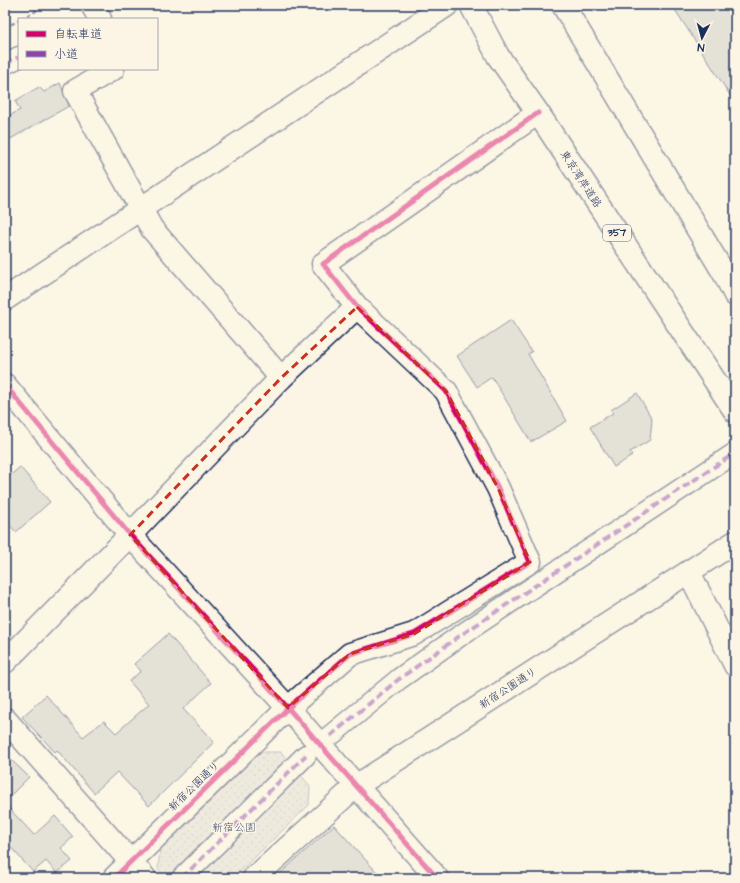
<svg xmlns="http://www.w3.org/2000/svg" width="740" height="883" viewBox="0 0 740 883" font-family="'Architects Daughter','Klee One',sans-serif">
<style>
.park{fill:url(#park-dots);stroke:#7d8599}
.building{fill:#c8c7c6;stroke:#1b2f5e}
.lines{fill:none;stroke-linecap:round;stroke-linejoin:round}
.pedestrian-casing{stroke:#1b2f5e;stroke-width:23}
.minor-casing{stroke:#1b2f5e;stroke-width:25}
.tertiary-casing{stroke:#1b2f5e;stroke-width:25}
.trunk-casing{stroke:#1b2f5e;stroke-width:25}
.path{stroke:#1b2f5e;stroke-width:2.5;stroke-dasharray:4 3;stroke-linecap:butt}
.pedestrian{stroke:#fcf5e5;stroke-width:20}
.minor{stroke:#fcf5e5;stroke-width:22}
.tertiary{stroke:#fcf5e5;stroke-width:22}
.trunk{stroke:#fcf5e5;stroke-width:22}
.quiet{stroke:#8e44ad;stroke-width:4;stroke-dasharray:8 4;stroke-linecap:butt}
.cycleway-casing{stroke:#fcf5e5;stroke-width:8}
.cycleway{stroke:#d6006c;stroke-width:5}
.marked{fill:none;stroke:#c8321e;stroke-width:3;stroke-dasharray:8 5;stroke-linejoin:round}
.labels{text-anchor:middle;dominant-baseline:central;stroke-width:3;stroke-linejoin:round;paint-order:stroke}
.shield{fill:#fcf5e5;stroke:#5e6a86;stroke-width:1}
.shield-label{font-size:10px;font-weight:bold;fill:#1b2f5e}
.street-label{font-size:11px;fill:#1b2f5e;stroke:#fcf5e5}
.park-label{font-size:11px;fill:#425176;stroke:#fcf5e5}
</style>
<defs>
<pattern id="park-dots" width="8" height="8" patternUnits="userSpaceOnUse"><rect width="8" height="8" fill="#dfdbd4"/><path d="M2 2h.1M6 6h.1" fill="none" stroke="#bfbcb8" stroke-width="1.8" stroke-linecap="round"/></pattern>
</defs>
<rect width="100%" height="100%" fill="#fcf5e5"/>
<filter id="ink" filterUnits="userSpaceOnUse"><feTurbulence type="fractalNoise" baseFrequency=".025" numOctaves="2"/><feDisplacementMap in="SourceGraphic" scale="8" xChannelSelector="R" yChannelSelector="G"/><feConvolveMatrix kernelMatrix="1 2 1 2 8 2 1 2 1" color-interpolation-filters="sRGB"/></filter>
<g filter="url(#ink)">
<path class="park" d="M261,752H281L310,786L309,805L233,878H166L158,869L160,850Z"/>
<g class="building">
<path d="M672,5H735V103Z"/>
<path d="M60,83L69,106L5,142V118L20,110L15,101L39,87L44,92Z"/>
<path d="M511,320L532,352L528,354L567,421L531,442L492,377L477,387L457,356Z"/>
<path d="M637,393L652,419L650,440L630,452L632,456L614,467L590,427L613,413L611,410Z"/>
<path d="M20,467L50,502L16,532L5,520V480Z"/>
<path d="M168,634L211,683L183,709L214,742L149,806L117,772L94,793L57,750L55,752L22,717L46,695L83,737L104,721L116,733L149,704L129,681L141,671L134,664Z"/>
<path d="M5,754L29,777L5,801Z"/>
<path d="M5,804L34,835L55,816L73,837L61,848L72,861L57,873L46,861L33,872L5,841Z"/>
<path d="M334,825L382,878H275Z"/>
</g>
<g class="lines">
<g class="pedestrian-casing">
<g id="pedestrian">
<path d="M5,64L19,57"/>
<path d="M330,736L399,679L461,635L735,453"/>
<path d="M182,878L306,755"/>
</g>
</g>
<g class="minor-casing">
<g id="minor">
<path d="M92,5L100,19"/>
<path d="M113,69L75,91L152,229L281,378"/>
<path d="M5,299L447,5"/>
<path d="M130,535L281,378L357,307"/>
<path d="M689,572L735,665"/>
<path d="M5,719L145,878"/>
<path d="M114,878L288,708L350,654L414,634L530,562L498,488L446,391L357,307L323,264L538,113"/>
<path d="M254,878L356,786L735,542"/>
</g>
</g>
<g class="tertiary-casing">
<g id="tertiary">
<path d="M5,385L130,535L288,708L437,878"/>
<path d="M5,662L130,535"/>
</g>
</g>
<g class="trunk-casing">
<g id="trunk">
<path d="M471,5L498,56L538,113L735,411"/>
<path d="M563,5L725,275L735,295"/>
</g>
</g>
<g class="path">
<path d="M21,19L47,5"/>
<path d="M5,28L19,20"/>
</g>
<use href="#pedestrian" class="pedestrian"/>
<use href="#minor" class="minor"/>
<use href="#tertiary" class="tertiary"/>
<use href="#trunk" class="trunk"/>
<g class="quiet">
<path d="M5,64L19,57"/>
<path d="M330,736L399,679L461,635L735,453"/>
<path d="M182,878L306,755"/>
</g>
<g class="cycleway-casing">
<g id="cycleway">
<path d="M5,385L130,535L288,708L437,878"/>
<path d="M114,878L288,708L350,654L414,634L530,562L498,488L446,391L357,307L323,264L538,113"/>
</g>
</g>
<use href="#cycleway" class="cycleway"/>
</g>
</g>
<path d="M0 0H740V883H0ZM357,307L446,391L498,488L530,562L414,634L350,654L288,708L130,535L281,378Z" fill="#fcf5e5" fill-opacity=".55" fill-rule="evenodd"/>
<path class="marked" d="M357,307L446,391L498,488L530,562L414,634L350,654L288,708L130,535L281,378Z"/>
<g class="labels">
<rect class="shield" x="603" y="225" width="28" height="16" rx="3"/>
<g class="shield-label">
<text x="617" y="233">357</text>
</g>
<g class="street-label">
<text transform="translate(581 179) rotate(57)">東京湾岸道路</text>
<text transform="translate(508 688) rotate(-33)">新宿公園通り</text>
<text transform="translate(194 786) rotate(-44)">新宿公園通り</text>
</g>
<g class="park-label">
<text x="234" y="827">新宿公園</text>
</g>
</g>
<rect width="740" height="883" fill="none" stroke="#fcf5e5" stroke-width="20"/>
<rect x="10" y="10" width="720" height="863" fill="none" stroke="#1b2f5e" stroke-width="1.5" filter="url(#ink)"/>
<rect x="18" y="18" width="140" height="52" fill="#fcf5e5" stroke="#a2a6af"/>
<rect x="26" y="31" width="20" height="6" fill="#d6006c" stroke="#a2a6af"/>
<text x="54" y="38" font-size="12" fill="#1b2f5e">自転車道</text>
<rect x="26" y="51" width="20" height="6" fill="#8e44ad" stroke="#a2a6af"/>
<text x="54" y="58" font-size="12" fill="#1b2f5e">小道</text>
<g transform="translate(702 38) rotate(186)" stroke="#fcf5e5" stroke-width="3" paint-order="stroke">
<path d="M0-3L7 15L0 10L-7 15Z" fill="#1b2f5e"/>
<text y="-6" font-size="11" font-weight="bold" text-anchor="middle" fill="#1b2f5e">N</text>
</g>
</svg>
